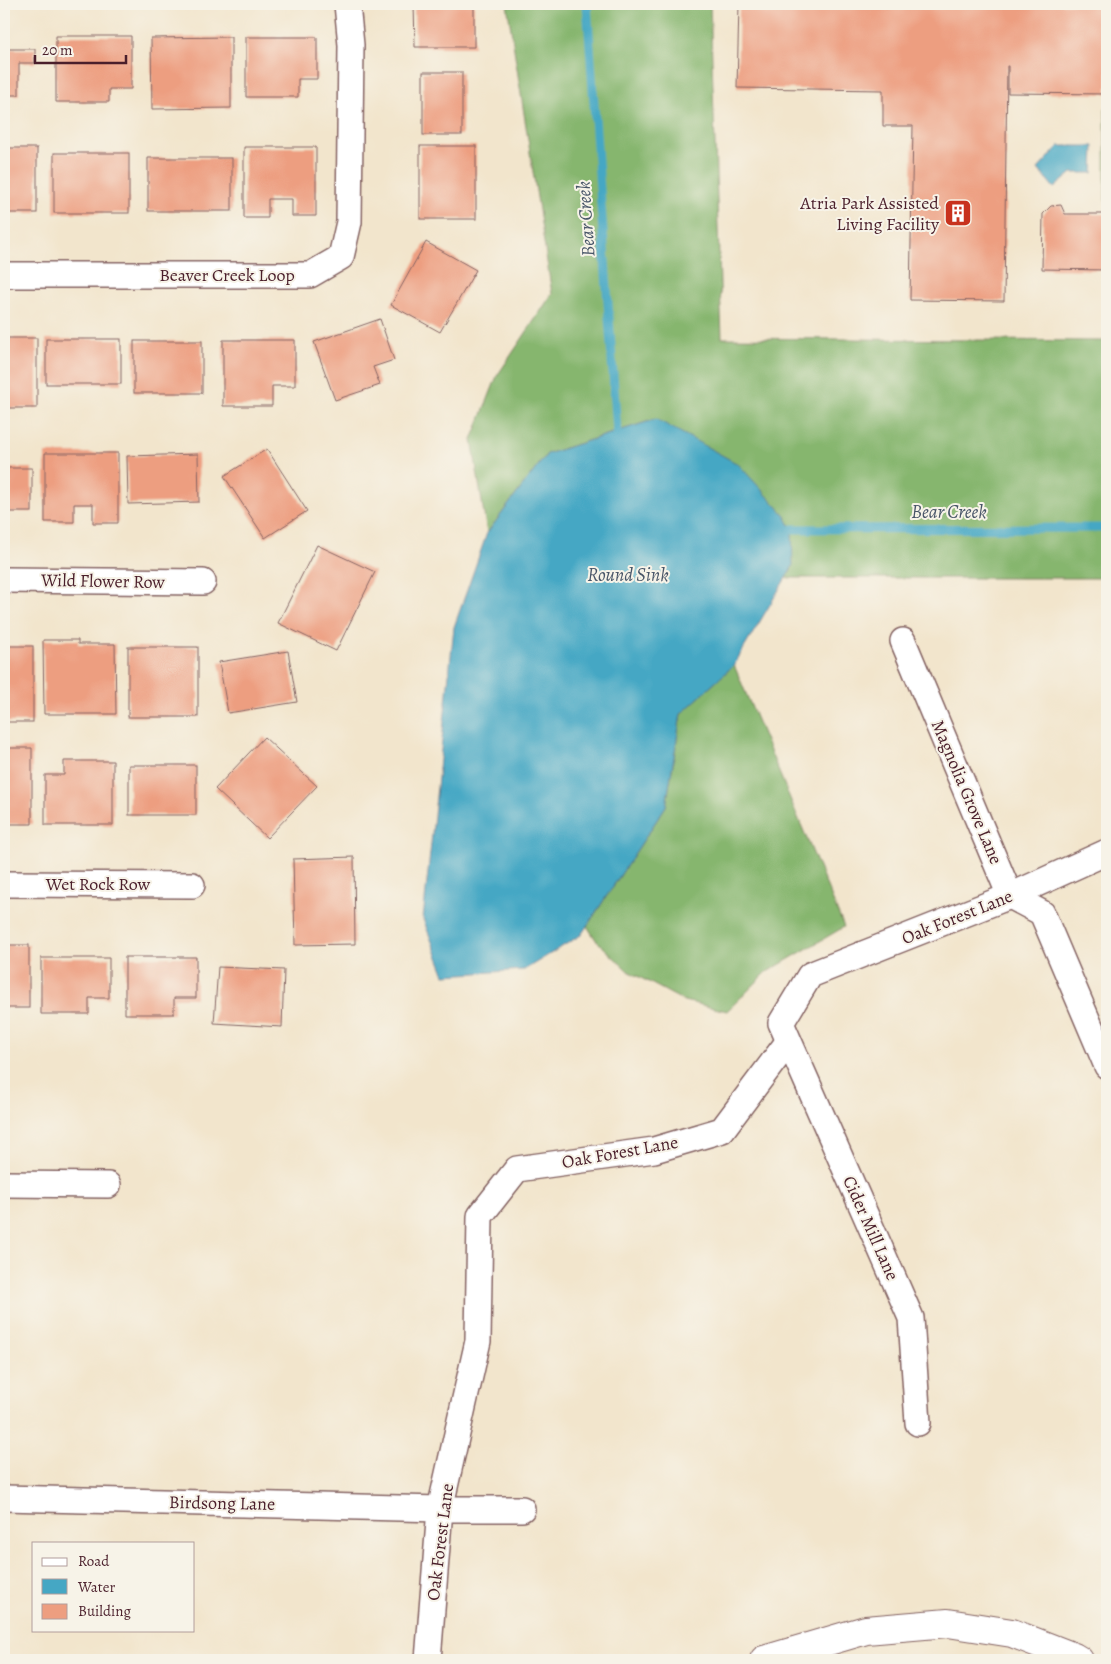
<svg xmlns="http://www.w3.org/2000/svg" width="1111" height="1664" viewBox="0 0 1111 1664" font-family="Alegreya,serif">
<style>
.green{fill:#a8d480;stroke:#797a56}
.forest{fill:#86b66e;stroke:#686a4c}
.water{fill:#45a7c4;stroke:#486378}
.lines{fill:none;stroke-linecap:round;stroke-linejoin:round}
.stream{stroke:#45a7c4;stroke-width:9}
.building{fill:#ed9e80}
.street-casing{stroke:#856463;stroke-width:28}
.secondary-casing{stroke:#856463;stroke-width:30}
.street{stroke:#fff;stroke-width:25}
.secondary{stroke:#fff;stroke-width:28}
.labels{text-anchor:middle;dominant-baseline:central;stroke-width:4;stroke-linejoin:round;paint-order:stroke}
.poi-label{font-size:18px;fill:#4a1f2b;stroke:#f7f3e8;text-anchor:end}
.street-label{font-size:18px;fill:#4a1f2b;stroke:#f7f3e8}
.water-label{font-size:19px;font-style:italic;fill:#485568;stroke:#f7f3e8}
</style>
<rect width="100%" height="100%" fill="#f7f3e8"/>
<filter id="ink" filterUnits="userSpaceOnUse"><feTurbulence type="fractalNoise" baseFrequency=".02" numOctaves="2"/><feDisplacementMap in="SourceGraphic" scale="10" xChannelSelector="R" yChannelSelector="G"/><feConvolveMatrix kernelMatrix="1 2 1 2 8 2 1 2 1" color-interpolation-filters="sRGB"/></filter>
<filter id="wash" filterUnits="userSpaceOnUse"><feTurbulence type="fractalNoise" baseFrequency=".0096" numOctaves="4" result="noise"/><feDisplacementMap in="SourceGraphic" scale="20" xChannelSelector="R" yChannelSelector="G"/><feGaussianBlur stdDeviation="1.12" result="paint"/><feColorMatrix in="noise" values="0 0 0 0 0 0 0 0 0 0 0 0 0 0 0 0 0 1.4 0 .05"/><feComposite in="paint" operator="in"/></filter>
<g filter="url(#wash)">
<rect width="100%" height="100%" fill="#f2e5cc"/>
<rect class="green" x="1105" y="109" width="2" height="91"/>
<g class="forest">
<path d="M507,4H710L722,338L1107,341V578H785L793,566L656,419L547,454L487,533L472,440L497,376L552,294Z"/>
<path d="M734,665L844,927L767,972L727,1011L684,1001L628,971L596,940L587,926L666,806L681,714Z"/>
</g>
<g class="water">
<path d="M1059,146H1094L1093,173H1072L1054,188L1038,169Z"/>
<path d="M656,419L738,464L784,514L792,529L793,566L734,665L681,714L666,806L581,935L524,970L445,975L423,919L454,627L487,533L547,454Z"/>
</g>
<g class="lines">
<g class="stream">
<path d="M587,4L617,431"/>
<path d="M792,529L1107,528"/>
</g>
</g>
<g id="blocks">
<g class="building">
<path d="M414,4H474V47H415Z"/>
<path d="M739,4H1107V94L1008,93V66H1007L1004,301L910,300L913,126H883V90L737,88Z"/>
<path d="M56,36H131V89H109V102H56Z"/>
<path d="M231,37V108L152,109L151,38Z"/>
<path d="M246,37H317V79H298V97H246Z"/>
<path d="M4,49H35V63H19V95H4Z"/>
<rect x="423" y="72" width="39" height="63"/>
<rect x="420" y="146" width="56" height="73"/>
<path d="M244,147H316V216H292V199H268V218H244Z"/>
<rect x="4" y="148" width="33" height="65"/>
<rect x="54" y="153" width="75" height="60"/>
<rect x="148" y="158" width="84" height="53"/>
<path d="M1061,205L1065,214H1107V270L1042,269L1043,214L1051,206Z"/>
<path d="M426,242L476,270L440,332L391,305Z"/>
<path d="M380,319L394,360L373,367L380,385L335,400L314,342Z"/>
<rect x="4" y="338" width="33" height="70"/>
<rect x="46" y="339" width="75" height="45"/>
<path d="M223,340H295V386H272V406H223Z"/>
<rect x="134" y="341" width="68" height="52"/>
<path d="M267,449L307,511L265,538L224,476Z"/>
<path d="M45,453H118V523H93V504H74V522H45Z"/>
<path d="M198,454L199,502L128,504L127,456Z"/>
<rect x="4" y="468" width="28" height="44"/>
<path d="M317,545L375,572L336,651L278,623Z"/>
<path d="M43,640H78V644H115L116,714H44Z"/>
<rect x="4" y="646" width="29" height="76"/>
<rect x="128" y="647" width="70" height="70"/>
<path d="M288,651L297,702L228,713L219,662Z"/>
<path d="M264,737L317,786L267,838L215,789Z"/>
<path d="M4,748H32V824H7V808H4Z"/>
<path d="M64,761H113V825H45V775H64Z"/>
<rect x="129" y="765" width="67" height="50"/>
<path d="M354,857L355,944L295,945L293,859Z"/>
<rect x="4" y="945" width="25" height="63"/>
<path d="M125,957H196V998H174V1014H125Z"/>
<path d="M41,958H109V998H89V1014H41Z"/>
<path d="M218,967L284,970L282,1027L214,1023Z"/>
</g>
</g>
</g>
<g filter="url(#ink)">
<use href="#blocks" fill-opacity="0" stroke="#856463" stroke-width="1"/>
<g class="lines">
<g class="street-casing">
<g id="street">
<path d="M4,275H310L341,257L349,222L351,45L347,4"/>
<path d="M4,580L203,582"/>
<path d="M903,641L1010,896L1042,913L1107,1066"/>
<path d="M4,884L192,885"/>
<path d="M4,1184L108,1185"/>
<path d="M918,1423L911,1318L781,1023L810,975L1010,896L1107,852"/>
<path d="M4,1498L440,1509H522"/>
<path d="M428,1660L440,1509L478,1341L480,1216L517,1169L654,1150L722,1130L788,1042"/>
</g>
</g>
<g class="secondary-casing">
<path id="secondary" d="M764,1660L866,1630L948,1623L1012,1633L1074,1657L1079,1660"/>
</g>
<use href="#street" class="street"/>
<use href="#secondary" class="secondary"/>
</g>
</g>
<defs>
<g id="building-square" transform="scale(1.4375)"><rect x="-9" y="-9" width="18" height="18" rx="4" fill="#c8321e" stroke="#f7f3e8"/><path d="M-4-6H4V6H1V3H-1V6H-4ZM-2.5-4.3h1.7v1.8h-1.7ZM.8-4.3h1.7v1.8H.8ZM-2.5-1h1.7V.8h-1.7ZM.8-1h1.7V.8H.8Z" fill="#fff"/></g>
</defs>
<g fill-rule="evenodd">
<use href="#building-square" x="958" y="213"/>
</g>
<g class="labels">
<g class="poi-label">
<text x="939" y="203">Atria Park Assisted<tspan x="939" dy="21">Living Facility</tspan></text>
</g>
<g class="street-label">
<text x="227" y="275">Beaver Creek Loop</text>
<text transform="translate(103 581) rotate(1)">Wild Flower Row</text>
<text transform="translate(967 792) rotate(67)">Magnolia Grove Lane</text>
<text x="98" y="884">Wet Rock Row</text>
<text transform="translate(957 917) rotate(-22)">Oak Forest Lane</text>
<text transform="translate(620 1152) rotate(-10)">Oak Forest Lane</text>
<text transform="translate(871 1228) rotate(66)">Cider Mill Lane</text>
<text transform="translate(222 1503) rotate(1)">Birdsong Lane</text>
<text transform="translate(440 1542) rotate(-83)">Oak Forest Lane</text>
</g>
<g class="water-label">
<text transform="translate(586 219) rotate(-94)">Bear Creek</text>
<text x="949" y="512">Bear Creek</text>
<text x="628" y="575">Round Sink</text>
</g>
</g>
<rect width="1111" height="1664" fill="none" stroke="#f7f3e8" stroke-width="20"/>
<rect x="32" y="1542" width="162" height="90" fill="#f7f3e8" stroke="#b29e9c"/>
<rect x="42" y="1558" width="25" height="8" fill="#ffffff" stroke="#b29e9c"/>
<text x="78" y="1566" font-size="15" fill="#4a1f2b">Road</text>
<rect x="42" y="1579" width="25" height="15" fill="#45a7c4" stroke="#b29e9c"/>
<text x="78" y="1592" font-size="15" fill="#4a1f2b">Water</text>
<rect x="42" y="1604" width="25" height="15" fill="#ed9e80" stroke="#b29e9c"/>
<text x="78" y="1616" font-size="15" fill="#4a1f2b">Building</text>
<path d="M35 55v8h91v-8" fill="none" stroke="#4a1f2b" stroke-width="2.5"/>
<text x="42" y="55" font-size="15" fill="#4a1f2b" stroke="#f7f3e8" stroke-width="4" paint-order="stroke">20 m</text>
</svg>
